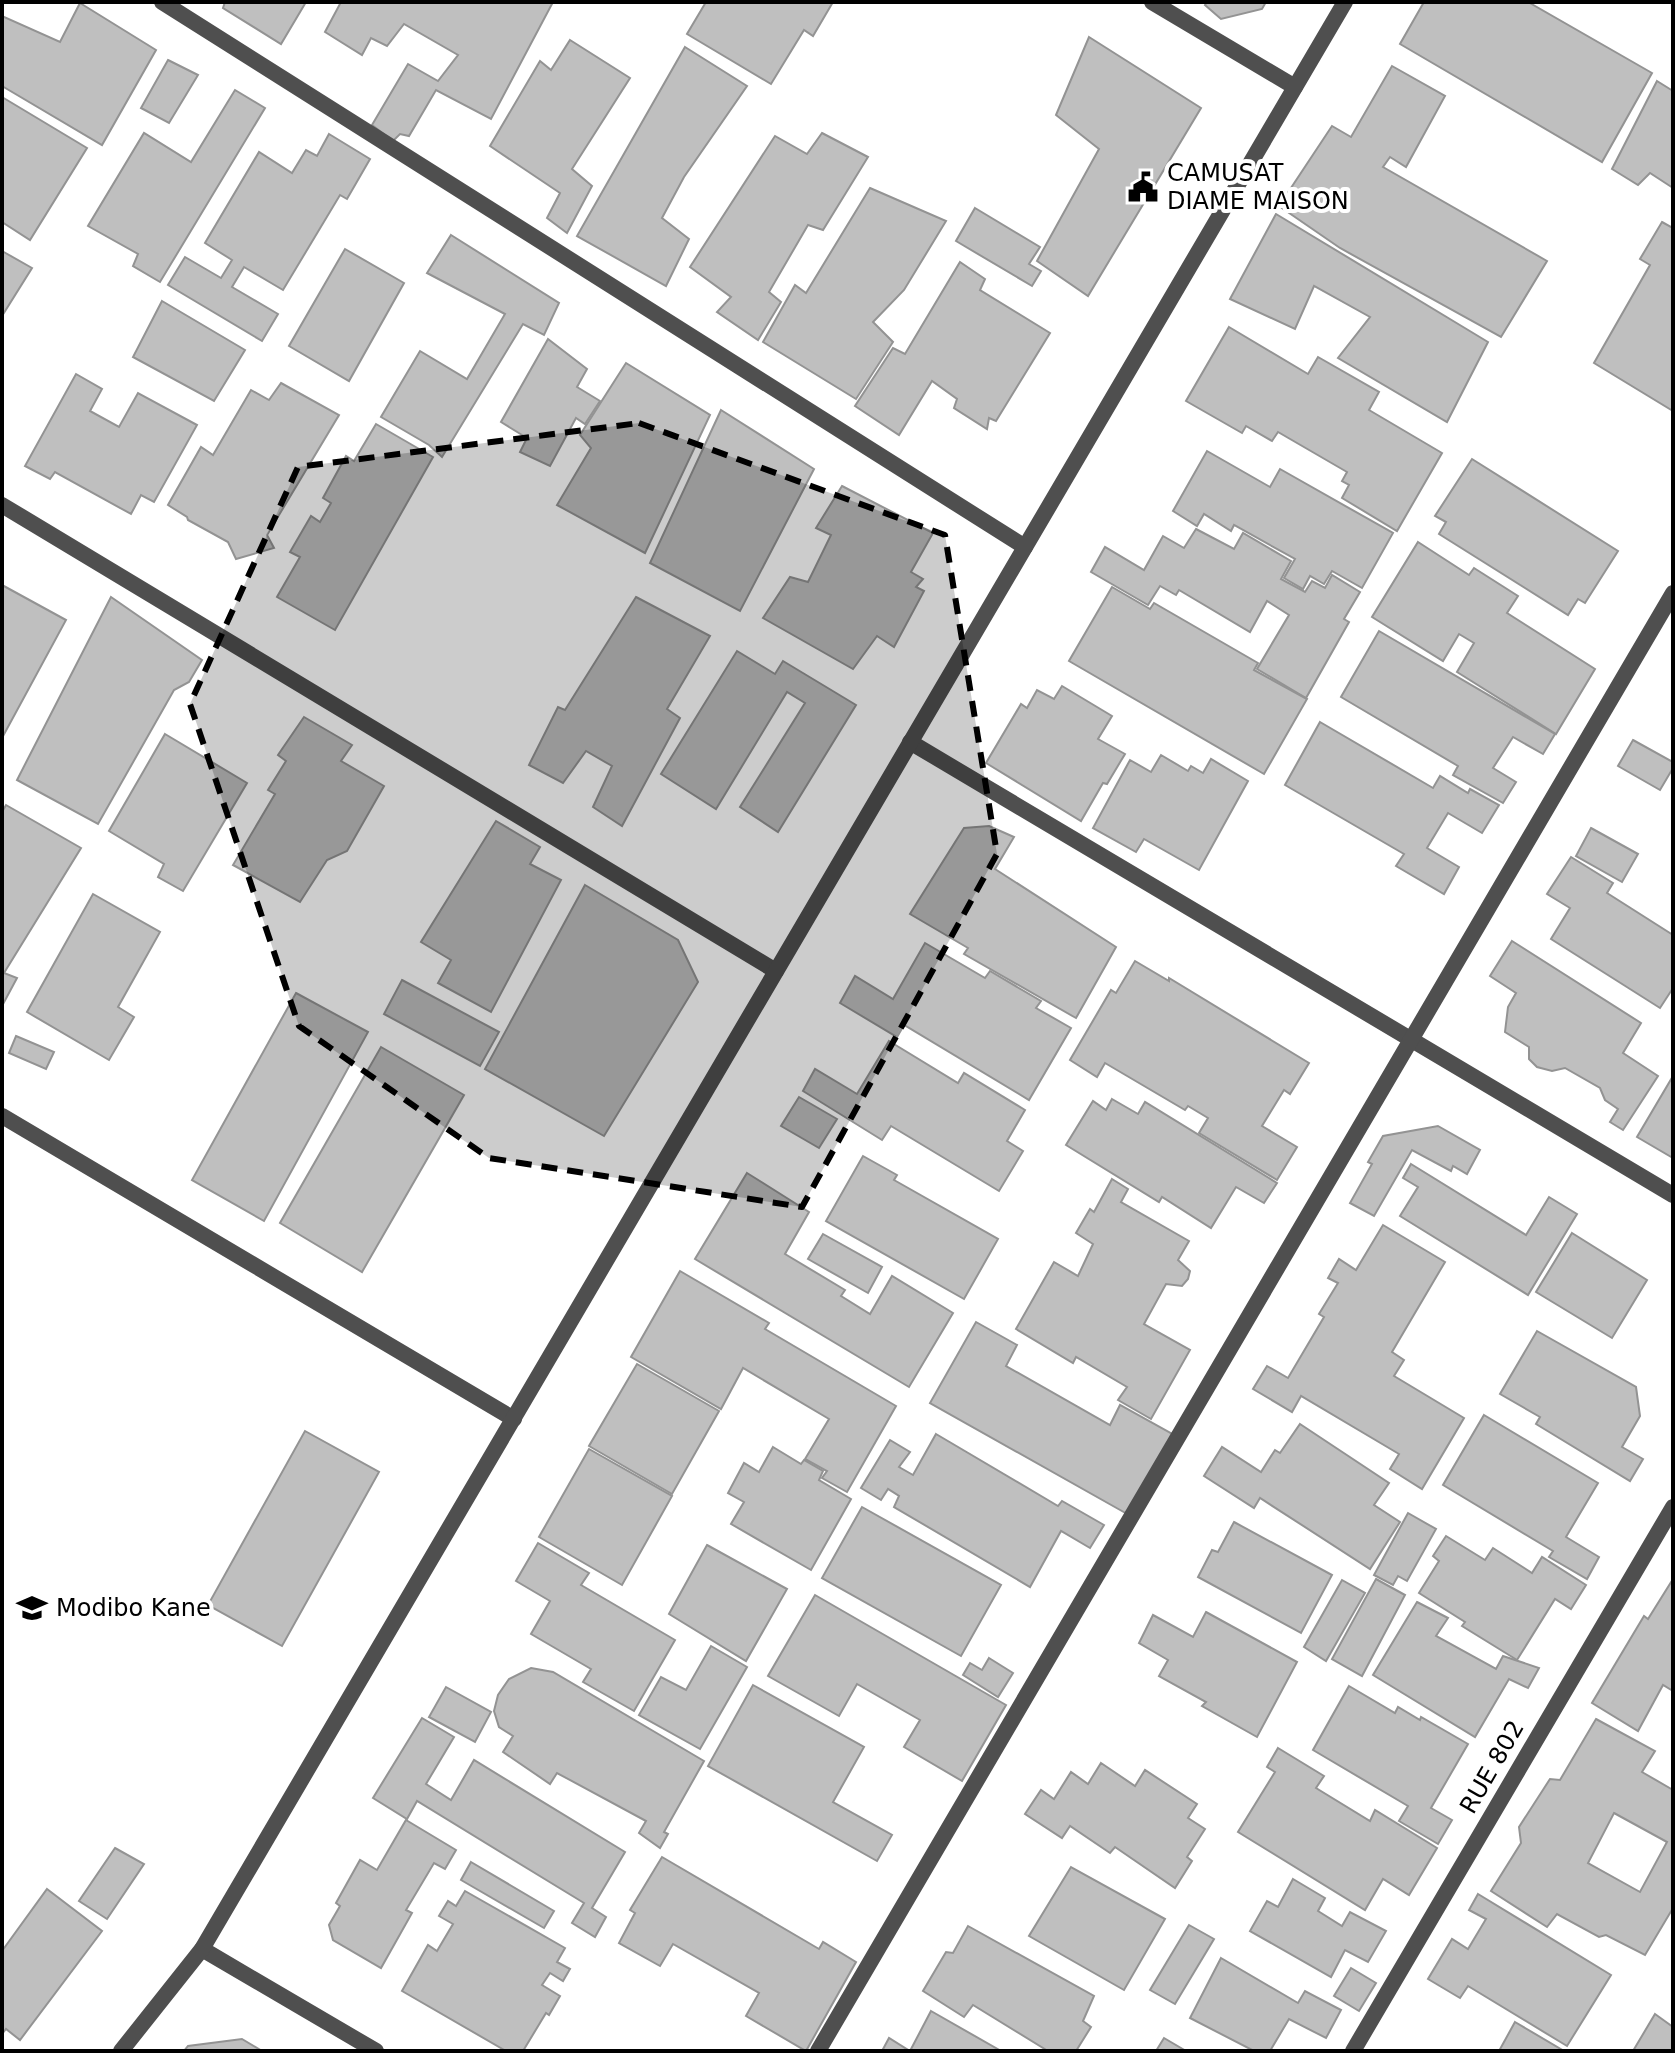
<svg xmlns="http://www.w3.org/2000/svg" width="1675" height="2053" viewBox="0 0 1675 2053" font-family="'DejaVu Sans',sans-serif">
<style>
.building{fill:#bfbfbf;stroke:#939393;stroke-width:2;fill-rule:evenodd}
.lines{fill:none;stroke-linecap:round;stroke-linejoin:round}
.minor{stroke:#4f4f4f;stroke-width:16}
.marked{fill:#000;fill-opacity:0.2;stroke:#000;stroke-width:6;stroke-dasharray:16 10;stroke-linejoin:round}
.labels{text-anchor:middle;dominant-baseline:central;stroke-width:8;stroke-linejoin:round;paint-order:stroke}
.poi-label{font-size:24px;fill:#000;stroke:#fff;text-anchor:start}
.street-label{font-size:24px;fill:#000;stroke:#fff}
</style>
<rect width="100%" height="100%" fill="#fff"/>
<g class="building">
<path d="M225,2H306L281,44L223,8Z"/>
<path d="M341,2L448,3L553,2L491,119L436,90L409,136L400,134L393,141L372,125L408,64L438,81L458,55L404,24L387,46L371,38L362,55L325,32Z"/>
<path d="M706,2H833L813,36L804,30L771,84L687,34Z"/>
<path d="M1207,2H1266L1262,9L1221,19L1205,5Z"/>
<path d="M1424,2H1528L1652,73L1602,162L1400,44Z"/>
<path d="M80,3L156,50L102,145L2,86V16L60,42Z"/>
<path d="M1089,37L1201,108L1088,296L1037,261L1099,149L1056,115Z"/>
<path d="M570,40L630,78L572,169L592,186L567,233L547,218L560,193L490,146L540,61L551,70Z"/>
<path d="M685,47L747,86L684,177L662,218L689,239L666,286L577,236Z"/>
<path d="M168,60L198,75L169,123L141,108Z"/>
<path d="M1392,66L1445,96L1406,167L1390,157L1383,167L1547,261L1501,337L1340,248L1279,206L1332,126L1351,137Z"/>
<path d="M1657,81L1673,91V188L1650,173L1638,185L1612,169Z"/>
<path d="M235,90L265,108L160,282L133,266L138,254L88,226L144,133L191,162Z"/>
<path d="M2,97L87,148L30,240L2,222Z"/>
<path d="M822,133L868,157L823,230L808,225L769,292L781,302L758,340L717,312L731,297L690,267L775,136L807,154Z"/>
<path d="M329,134L370,159L347,199L340,195L283,290L244,267L232,287L278,314L262,341L168,285L185,257L221,278L232,260L205,243L259,152L292,173L306,150L317,156Z"/>
<path d="M870,188L946,221L904,290L873,322L893,342L856,399L763,342L795,285L806,293Z"/>
<path d="M975,208L1040,247L1029,264L1041,271L1032,286L956,241Z"/>
<path d="M1276,214L1488,342L1447,422L1338,358L1370,317L1314,286L1295,329L1230,299Z"/>
<path d="M1662,222L1673,228V411L1594,363L1650,265L1640,259Z"/>
<path d="M451,235L559,303L544,335L523,324L442,457L429,445L381,417L420,351L467,379L505,314L427,273Z"/>
<path d="M345,249L404,283L349,381L289,346Z"/>
<path d="M2,251L32,268L2,316Z"/>
<path d="M960,262L985,279L980,290L1050,333L996,421L989,418L987,429L954,408L957,399L932,381L899,435L855,406L893,348L905,354Z"/>
<path d="M162,301L245,350L214,401L133,357Z"/>
<path d="M1229,327L1308,374L1318,357L1379,392L1369,410L1442,453L1397,531L1342,498L1349,485L1342,481L1347,472L1278,432L1272,441L1246,426L1242,433L1186,401Z"/>
<path d="M548,339L587,369L577,387L600,401L585,424L576,418L550,466L520,452L527,438L501,422Z"/>
<path d="M626,363L710,415L645,553L557,505L591,448L580,435Z"/>
<path d="M76,374L102,389L90,411L119,427L138,393L197,425L154,502L141,495L131,514L55,472L50,479L25,466Z"/>
<path d="M281,383L339,415L267,535L274,548L236,559L228,542L188,520L187,517L168,505L201,447L213,455L251,390L269,400Z"/>
<path d="M721,410L814,469L740,611L650,563Z"/>
<path d="M376,424L433,457L335,630L277,597L300,557L290,552L311,516L320,522L331,503L323,498L346,456L354,461Z"/>
<path d="M1207,451L1270,487L1280,469L1393,533L1362,588L1332,571L1324,584L1310,576L1303,589L1284,578L1295,559L1234,525L1231,531L1204,514L1197,526L1173,511Z"/>
<path d="M1472,459L1618,551L1585,603L1578,599L1568,615L1439,534L1446,522L1435,516Z"/>
<path d="M842,486L933,533L911,572L923,579L916,587L924,591L894,647L877,636L853,669L763,618L790,577L808,582L831,535L816,528Z"/>
<path d="M1196,529L1234,549L1243,533L1291,561L1281,579L1305,592L1312,581L1325,588L1332,575L1360,592L1344,619L1349,622L1306,698L1257,669L1289,615L1267,601L1250,632L1179,590L1176,595L1160,586L1148,605L1091,572L1105,547L1144,570L1163,536L1184,548Z"/>
<path d="M1418,542L1469,575L1474,568L1518,596L1507,613L1595,669L1556,734L1457,672L1474,643L1459,634L1443,661L1372,617Z"/>
<path d="M2,585L66,620L2,738Z"/>
<path d="M1112,587L1150,609L1154,603L1258,663L1254,670L1307,699L1264,774L1069,661Z"/>
<path d="M111,597L202,660L189,682L174,690L98,824L17,780Z"/>
<path d="M636,597L710,636L667,709L680,718L622,826L593,807L612,766L586,751L563,783L529,765L558,707L565,710Z"/>
<path d="M1379,631L1555,734L1543,754L1513,737L1493,768L1516,782L1503,803L1453,775L1458,766L1341,697Z"/>
<path d="M737,651L775,674L783,661L856,705L778,832L740,807L805,703L787,692L716,809L661,774Z"/>
<path d="M1062,686L1112,716L1098,739L1125,754L1107,784L1103,783L1081,821L986,763L1021,704L1027,708L1037,690L1054,699Z"/>
<path d="M304,717L352,745L341,761L384,786L347,851L327,860L300,902L233,865L275,794L268,790L286,761L278,755Z"/>
<path d="M1320,722L1433,788L1440,776L1468,793L1470,789L1499,805L1482,833L1448,813L1427,848L1459,867L1444,894L1396,866L1404,854L1285,785Z"/>
<path d="M165,734L247,783L183,891L158,877L164,864L109,831Z"/>
<path d="M1633,740L1673,762V768L1660,790L1618,766Z"/>
<path d="M1161,755L1188,771L1191,766L1203,773L1211,759L1248,781L1199,870L1144,839L1136,852L1093,828L1130,760L1151,772Z"/>
<path d="M6,805L81,848L4,973L17,978L2,1006V812Z"/>
<path d="M496,821L540,847L530,864L561,880L491,1012L438,983L451,960L421,942Z"/>
<path d="M989,826L1014,837L995,869L1116,947L1076,1018L964,954L968,948L910,914L964,828Z"/>
<path d="M1591,828L1638,854L1622,882L1576,856Z"/>
<path d="M1571,857L1613,883L1607,893L1673,935V988L1660,1008L1551,939L1570,908L1547,894Z"/>
<path d="M585,885L678,940L698,982L604,1136L485,1069Z"/>
<path d="M93,894L160,932L118,1007L134,1017L109,1060L27,1012Z"/>
<path d="M1512,941L1641,1023L1623,1053L1658,1076L1623,1130L1610,1122L1618,1109L1605,1100L1600,1088L1565,1068L1552,1071L1537,1067L1529,1059V1047L1505,1032L1508,1007L1516,993L1490,976Z"/>
<path d="M925,943L985,978L990,971L1041,1001L1036,1008L1071,1028L1029,1100L904,1025L897,1037L840,1003L855,976L893,999Z"/>
<path d="M1135,961L1169,981V978L1309,1063L1290,1094L1284,1090L1262,1126L1297,1147L1277,1180L1199,1133L1208,1118L1188,1106L1185,1110L1105,1063L1097,1077L1070,1060L1111,990L1116,993Z"/>
<path d="M402,980L499,1032L480,1066L384,1014Z"/>
<path d="M296,993L368,1032L264,1221L192,1180Z"/>
<path d="M16,1036L54,1052L46,1069L9,1053Z"/>
<path d="M889,1041L958,1083L964,1073L1025,1110L1007,1141L1023,1151L999,1191L891,1126L882,1140L803,1091L815,1069L857,1094Z"/>
<path d="M381,1047L464,1095L362,1272L280,1223Z"/>
<path d="M1673,1076V1158L1637,1137Z"/>
<path d="M799,1097L837,1119L819,1148L781,1126Z"/>
<path d="M1112,1099L1138,1114L1145,1102L1277,1183L1264,1203L1236,1187L1211,1228L1162,1197L1159,1202L1066,1145L1093,1101L1106,1110Z"/>
<path d="M1438,1126L1480,1150L1467,1174L1453,1166L1451,1171L1412,1150L1374,1216L1350,1203L1372,1164L1368,1162L1383,1136Z"/>
<path d="M863,1156L897,1175L894,1180L998,1239L964,1299L826,1221Z"/>
<path d="M1411,1164L1526,1235L1549,1197L1577,1214L1528,1295L1400,1216L1418,1187L1403,1178Z"/>
<path d="M747,1173L809,1212L785,1254L845,1290L841,1296L870,1314L892,1276L953,1313L909,1387L695,1259Z"/>
<path d="M1112,1179L1128,1189L1121,1202L1189,1241L1178,1260L1190,1271L1188,1279L1182,1286L1166,1284L1144,1324L1190,1350L1151,1419L1118,1400L1127,1387L1076,1357L1073,1363L1016,1329L1054,1262L1078,1276L1093,1244L1076,1233L1090,1209L1094,1212Z"/>
<path d="M1383,1225L1445,1262L1392,1352L1404,1360L1394,1376L1464,1418L1422,1489L1390,1469L1399,1454L1301,1396L1292,1412L1253,1389L1267,1366L1288,1378L1324,1317L1319,1314L1338,1283L1328,1278L1339,1259L1356,1270Z"/>
<path d="M1572,1233L1647,1280L1612,1338L1536,1292Z"/>
<path d="M823,1234L882,1267L868,1293L808,1259Z"/>
<path d="M680,1271L769,1323L765,1329L896,1406L847,1492L822,1478L827,1471L805,1459L829,1419L743,1368L721,1409L631,1357Z"/>
<path d="M976,1322L1017,1345L1006,1366L1110,1425L1120,1405L1174,1435L1129,1515L930,1403Z"/>
<path d="M1537,1331L1636,1387L1640,1416L1622,1447L1643,1459L1630,1481L1536,1424L1540,1417L1500,1394Z"/>
<path d="M637,1364L719,1411L672,1494L589,1446Z"/>
<path d="M1484,1415L1598,1483L1566,1537L1599,1557L1587,1579L1549,1557L1553,1551L1443,1485Z"/>
<path d="M1300,1424L1389,1483L1374,1505L1400,1522L1370,1569L1260,1498L1254,1508L1204,1476L1222,1447L1261,1472L1275,1450L1280,1453Z"/>
<path d="M305,1431L379,1472L282,1646L208,1605Z"/>
<path d="M936,1434L1058,1506L1062,1501L1104,1525L1090,1548L1061,1531L1030,1587L894,1507L899,1496L888,1489L881,1500L861,1488L890,1440L910,1452L899,1467L913,1475Z"/>
<path d="M773,1447L801,1464L804,1460L823,1471L819,1480L851,1499L811,1570L731,1524L744,1502L728,1493L744,1463L759,1472Z"/>
<path d="M589,1449L672,1496L622,1585L539,1537Z"/>
<path d="M862,1507L1001,1585L961,1656L822,1578Z"/>
<path d="M1408,1513L1436,1529L1407,1581L1398,1576L1393,1585L1374,1575Z"/>
<path d="M1234,1522L1332,1575L1301,1633L1198,1577L1212,1550L1218,1552Z"/>
<path d="M1446,1536L1485,1560L1493,1548L1532,1573L1542,1557L1586,1585L1571,1609L1555,1599L1517,1660L1462,1626L1465,1622L1419,1593L1439,1561L1433,1556Z"/>
<path d="M538,1543L589,1573L581,1585L675,1640L634,1711L583,1682L591,1669L531,1634L550,1601L516,1581Z"/>
<path d="M707,1545L787,1589L746,1661L669,1614Z"/>
<path d="M1376,1579L1405,1595L1362,1676L1332,1659Z"/>
<path d="M1673,1579V1691L1663,1685L1638,1731L1592,1703L1644,1616L1648,1619Z"/>
<path d="M1342,1580L1365,1593L1326,1661L1304,1647Z"/>
<path d="M815,1595L1006,1705L962,1781L904,1747L920,1720L857,1684L839,1716L768,1676Z"/>
<path d="M1417,1602L1448,1618L1436,1636L1496,1669L1503,1656L1539,1668L1528,1688L1509,1679L1475,1737L1373,1675Z"/>
<path d="M1206,1612L1297,1662L1257,1737L1202,1706L1206,1702L1159,1676L1168,1660L1139,1643L1153,1615L1193,1637Z"/>
<path d="M711,1646L747,1667L700,1749L639,1715L661,1677L686,1690Z"/>
<path d="M989,1658L1013,1673L998,1697L963,1675L970,1663L982,1670Z"/>
<path d="M531,1668L553,1672L704,1761L664,1832L668,1834L660,1848L639,1833L646,1821L557,1773L550,1784L503,1752L513,1736L499,1727L494,1711L498,1695L509,1679Z"/>
<path d="M753,1685L864,1747L833,1802L892,1835L877,1861L708,1766Z"/>
<path d="M1349,1686L1395,1713L1398,1707L1420,1720L1421,1717L1468,1744L1431,1808L1452,1820L1438,1844L1399,1821L1408,1806L1313,1750Z"/>
<path d="M446,1687L491,1712L475,1742L429,1717Z"/>
<path d="M422,1718L454,1737L426,1784L451,1800L474,1760L625,1852L592,1908L606,1917L595,1937L572,1923L584,1903L417,1801L407,1819L373,1798Z"/>
<path d="M1596,1719L1655,1751L1642,1772L1673,1790V1908L1645,1955L1606,1935L1599,1937L1557,1914L1547,1927L1491,1891L1521,1843L1519,1827L1550,1779L1560,1780ZM1614,1813L1667,1842L1640,1892L1588,1863Z"/>
<path d="M1278,1748L1324,1776L1316,1788L1370,1821L1375,1810L1437,1848L1409,1895L1383,1879L1365,1910L1238,1832L1275,1772L1267,1767Z"/>
<path d="M1101,1763L1135,1786L1145,1770L1197,1804L1188,1818L1205,1829L1187,1857L1192,1861L1175,1888L1115,1847L1110,1853L1070,1826L1062,1838L1025,1814L1041,1790L1054,1799L1071,1772L1088,1784Z"/>
<path d="M406,1820L456,1850L445,1869L434,1863L406,1910L412,1913L381,1968L333,1940L329,1925L340,1906L336,1903L360,1860L377,1870Z"/>
<path d="M115,1848L144,1864L107,1919L79,1901Z"/>
<path d="M662,1857L819,1949L823,1942L856,1962L806,2051L746,2016L759,1993L673,1944L660,1966L619,1943L635,1913L630,1910Z"/>
<path d="M471,1862L554,1911L544,1928L461,1880Z"/>
<path d="M1071,1867L1165,1919L1124,1990L1029,1936Z"/>
<path d="M1293,1879L1325,1898L1318,1911L1342,1926L1350,1912L1386,1931L1368,1962L1345,1950L1331,1977L1250,1931L1267,1901L1278,1907Z"/>
<path d="M47,1889L102,1931L20,2040L6,2029L2,2034V1951Z"/>
<path d="M465,1891L565,1948L557,1962L570,1969L563,1981L550,1973L542,1985L560,1996L549,2015L546,2013L523,2051H506L402,1991L428,1945L437,1951L453,1924L439,1916L448,1901L456,1906Z"/>
<path d="M1478,1894L1611,1975L1567,2046L1468,1986L1460,1998L1428,1979L1452,1939L1468,1949L1486,1919L1469,1910Z"/>
<path d="M1189,1925L1214,1939L1175,2004L1150,1990Z"/>
<path d="M968,1926L1094,1996L1083,2021L1091,2027L1076,2051H1048L973,2005L964,2017L923,1991L946,1952L953,1953Z"/>
<path d="M1221,1958L1298,2003L1305,1991L1341,2010L1326,2038L1289,2019L1270,2051H1254L1190,2018Z"/>
<path d="M1351,1968L1376,1983L1359,2011L1334,1996Z"/>
<path d="M931,2011L1001,2051H882L889,2038L910,2051Z"/>
<path d="M1655,2014L1673,2027V2051H1633Z"/>
<path d="M1515,2022L1564,2051H1499Z"/>
<path d="M1164,2038L1186,2051H1156Z"/>
<path d="M242,2039L262,2051H184L188,2046Z"/>
</g>
<g class="lines">
<g class="minor">
<path d="M162,2L1025,547"/>
<path d="M1152,2L1295,87"/>
<path d="M2,505L776,971"/>
<path d="M910,742L1673,1195"/>
<path d="M2,1116L514,1419"/>
<path d="M202,1949L376,2051"/>
<path d="M121,2051L202,1949L1345,2"/>
<path d="M818,2051L1673,593"/>
<path d="M1353,2051L1673,1507"/>
</g>
</g>
<path class="marked" d="M639,423L945,535L997,854L802,1207L489,1158L299,1026L190,704L298,467Z"/>
<defs>
<g id="civic-bare" transform="scale(2.4)"><path d="M-.6-6.5H3V-4.5H.6V-3L4-1V1h2V6H-6V1h2V-1L-.6-3ZM-1.2 2.5V6h2.4V2.5Z" fill="#000" stroke="#fff" stroke-width="2.5" paint-order="stroke"/></g>
<g id="university-bare" transform="scale(2.4)"><path d="M0-5L7-2L0 1L-7-2ZM-4 1L0 2.5L4 1V4Q0 6-4 4Z" fill="#000" stroke="#fff" stroke-width="2.5" paint-order="stroke"/></g>
</defs>
<g fill-rule="evenodd">
<use href="#civic-bare" x="1143" y="187"/>
<use href="#university-bare" x="32" y="1608"/>
</g>
<g class="labels">
<g class="poi-label">
<text x="1167" y="173">CAMUSAT<tspan x="1167" dy="28">DIAME MAISON</tspan></text>
<text x="56" y="1608">Modibo Kane</text>
</g>
<g class="street-label">
<text transform="translate(1492 1767) rotate(-60)">RUE 802</text>
</g>
</g>
<rect width="1675" height="2053" fill="none" stroke="#000000" stroke-width="8"/>
</svg>
